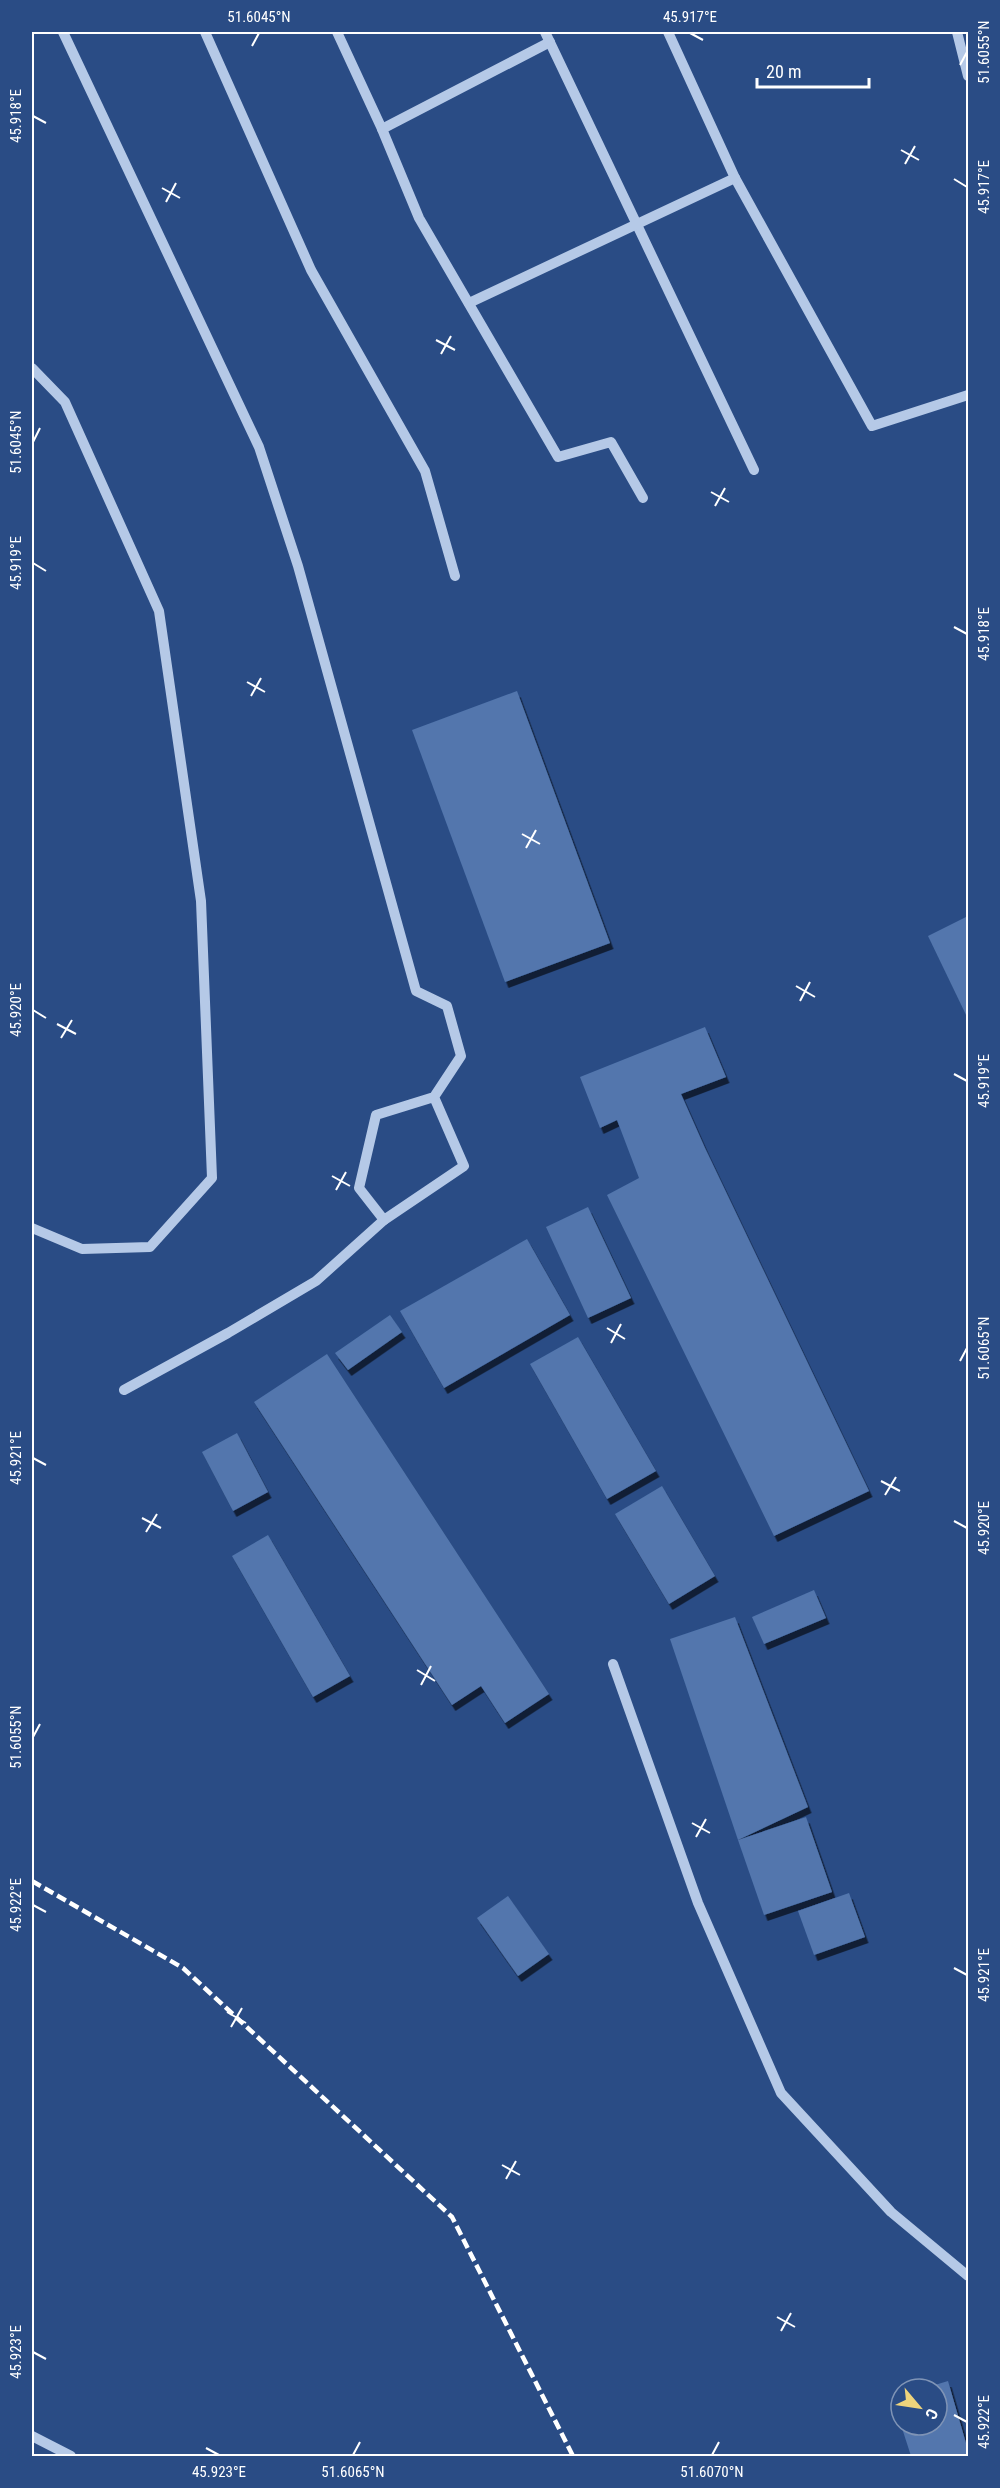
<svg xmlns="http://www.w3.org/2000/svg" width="1000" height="2488" viewBox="0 0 1000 2488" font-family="'Roboto Condensed',sans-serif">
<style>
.building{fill:#5276ad;filter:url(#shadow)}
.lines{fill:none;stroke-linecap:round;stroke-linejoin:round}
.minor{stroke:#b5c9e7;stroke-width:10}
.rail{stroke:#fff;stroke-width:4.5;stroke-dasharray:10 4.5;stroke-linecap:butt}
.ticks{fill:none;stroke:#fff;stroke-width:2}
.neatline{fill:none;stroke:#fff;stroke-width:2}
.ticks-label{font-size:15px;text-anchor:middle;fill:#fff}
</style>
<defs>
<filter id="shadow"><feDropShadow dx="3.5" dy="6" stdDeviation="0" flood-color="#0009"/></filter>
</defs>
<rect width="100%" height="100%" fill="#2a4c85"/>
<g class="building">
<path d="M517,691L610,943L505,982L412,730Z"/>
<path d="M968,916V1019L928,936Z"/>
<path d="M705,1027L726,1077L681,1094L705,1148L869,1491L774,1536L607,1195L639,1178L617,1120L600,1128L580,1077Z"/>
<path d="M588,1207L631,1298L588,1318L546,1227Z"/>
<path d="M527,1239L570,1315L444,1388L400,1311Z"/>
<path d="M390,1315L402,1332L348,1370L335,1353Z"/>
<path d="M578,1337L656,1471L607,1499L530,1364Z"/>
<path d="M327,1354L549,1694L505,1723L481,1686L452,1705L254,1402Z"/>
<path d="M237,1433L268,1492L233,1511L202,1452Z"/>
<path d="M662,1486L715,1576L669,1604L615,1514Z"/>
<path d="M268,1535L350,1676L313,1697L232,1556Z"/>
<path d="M814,1590L826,1618L764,1644L752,1617Z"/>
<path d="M735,1617L808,1807L738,1840L670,1639Z"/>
<path d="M806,1817L832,1892L764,1915L738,1840Z"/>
<path d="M849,1893L865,1937L814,1955L798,1911Z"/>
<path d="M508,1896L549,1954L518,1976L477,1918Z"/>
<path d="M948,2381L968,2450V2456H911L901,2425H937V2389L925,2388Z"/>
<path d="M901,2396V2423H900L893,2398Z"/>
</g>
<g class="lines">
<g class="minor">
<path d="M63,32L259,447L298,566L416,991L447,1006L461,1056L434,1097L376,1115L359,1188L384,1220L464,1166L434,1097"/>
<path d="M205,32L311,270L425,471L455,576"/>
<path d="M337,32L382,129L419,218L558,457L611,442L643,498"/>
<path d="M545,32L754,470"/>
<path d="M668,32L735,178L872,426L968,395"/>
<path d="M957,32L968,76"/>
<path d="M382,129L550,42"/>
<path d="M469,303L735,178"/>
<path d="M32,368L65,402L159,611L201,901L212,1178L150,1247L82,1249L32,1228"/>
<path d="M124,1390L228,1333L316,1281L384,1220"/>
<path d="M613,1664L698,1903L781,2093L891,2212L968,2276"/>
<path d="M32,2436L71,2456"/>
</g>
<path class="rail" d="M32,1881L183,1968L452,2217L573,2456"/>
</g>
<path class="ticks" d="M690,33L703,40M252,46L259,33M960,65L967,52M33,116L46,123M901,150L919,160M905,164L915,146M954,179L967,187M162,188L180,198M166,202L176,183M436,340L455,350M441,354L451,336M33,442L40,428M711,492L729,502M715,506L725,488M33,563L46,571M954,627L967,634M247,682L265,692M251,696L261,678M522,834L540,844M526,848L536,830M796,986L815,997M800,1001L810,982M33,1010L46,1018M57,1024L76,1034M61,1038L72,1020M954,1074L967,1081M332,1176L350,1186M336,1190L346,1172M607,1328L625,1339M611,1343L621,1324M960,1361L967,1348M33,1458L46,1465M881,1481L900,1491M885,1495L896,1477M142,1518L161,1528M954,1521L967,1528M146,1532L157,1514M417,1670L435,1681M421,1685L431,1666M33,1737L40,1724M692,1823L710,1833M696,1837L706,1819M33,1905L46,1912M954,1968L967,1975M227,2012L246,2023M231,2027L242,2008M502,2165L520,2175M506,2179L516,2161M777,2317L795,2327M781,2331L791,2313M33,2352L46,2359M954,2415L967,2422M206,2448L219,2455M353,2455L360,2442M712,2455L719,2442"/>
<rect width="1000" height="2488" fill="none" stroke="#2a4c85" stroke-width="66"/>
<g transform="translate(919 2407) rotate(119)"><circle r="28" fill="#2a4c85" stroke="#7f94b6" stroke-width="1.5"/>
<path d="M0-4.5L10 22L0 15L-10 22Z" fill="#eed47c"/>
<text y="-9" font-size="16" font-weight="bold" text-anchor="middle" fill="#ffffff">С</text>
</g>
<path d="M757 78v9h112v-9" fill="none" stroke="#ffffff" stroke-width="3"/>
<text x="766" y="78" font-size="18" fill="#ffffff" stroke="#2a4c85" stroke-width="4.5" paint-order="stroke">20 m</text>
<rect x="33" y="33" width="934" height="2422" class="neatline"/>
<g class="ticks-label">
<text x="259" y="22">51.6045°N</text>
<text x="690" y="22">45.917°E</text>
<text transform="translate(984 52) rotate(-90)" y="5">51.6055°N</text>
<text transform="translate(16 116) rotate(-90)" y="5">45.918°E</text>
<text transform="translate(984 187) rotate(-90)" y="5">45.917°E</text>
<text transform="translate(16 442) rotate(-90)" y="5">51.6045°N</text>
<text transform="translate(16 563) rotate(-90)" y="5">45.919°E</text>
<text transform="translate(984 634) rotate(-90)" y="5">45.918°E</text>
<text transform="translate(16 1010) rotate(-90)" y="5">45.920°E</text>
<text transform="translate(984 1081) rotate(-90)" y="5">45.919°E</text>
<text transform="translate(984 1348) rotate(-90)" y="5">51.6065°N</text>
<text transform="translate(16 1458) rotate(-90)" y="5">45.921°E</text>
<text transform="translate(984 1528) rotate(-90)" y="5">45.920°E</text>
<text transform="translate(16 1737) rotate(-90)" y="5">51.6055°N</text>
<text transform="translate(16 1905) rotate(-90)" y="5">45.922°E</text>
<text transform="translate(984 1975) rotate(-90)" y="5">45.921°E</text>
<text transform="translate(16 2352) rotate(-90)" y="5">45.923°E</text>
<text transform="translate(984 2422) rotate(-90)" y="5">45.922°E</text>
<text x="219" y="2477">45.923°E</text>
<text x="353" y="2477">51.6065°N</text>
<text x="712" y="2477">51.6070°N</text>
</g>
</svg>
